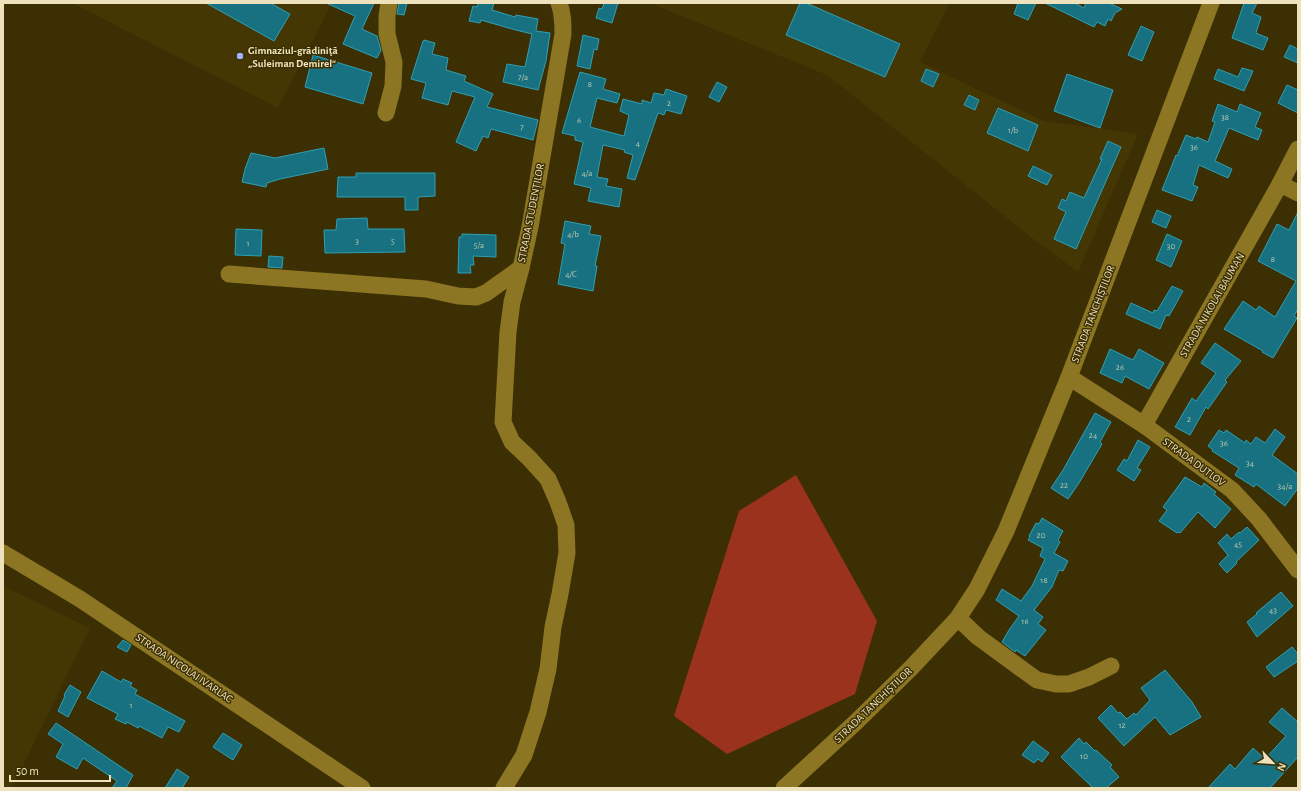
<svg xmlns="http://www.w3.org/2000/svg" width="1301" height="791" viewBox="0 0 1301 791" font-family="'Alegreya Sans',sans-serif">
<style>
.built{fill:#453704}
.forest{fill:#9a321d}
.building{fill:#187181;stroke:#2ea0b5}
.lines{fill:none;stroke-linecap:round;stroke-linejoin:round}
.minor{stroke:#8c7523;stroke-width:17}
.poi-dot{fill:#a0b3fd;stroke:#3b2f03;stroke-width:1.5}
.labels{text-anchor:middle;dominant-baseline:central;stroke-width:3;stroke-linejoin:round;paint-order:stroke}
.number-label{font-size:9px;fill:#b8c6ad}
.poi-label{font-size:11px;font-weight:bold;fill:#eee2bc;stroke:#3b2f03;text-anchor:start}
.street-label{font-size:11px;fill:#eee2bc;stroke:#3b2f03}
</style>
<rect width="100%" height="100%" fill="#3b2f03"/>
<g class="built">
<path d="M72,3H332L278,108Z"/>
<path d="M649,3H950L920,62L1044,121L1138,134L1078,272L1032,238L827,75Z"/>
<path d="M3,586L90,628L12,788H3Z"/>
</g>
<path class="forest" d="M796,475L877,621L855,694L727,754L674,716L739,511Z"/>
<g class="building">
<path d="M206,3H270L290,14L274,41Z"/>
<path d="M326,3H374L362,29L377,36L381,50L377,58L343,44L355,16Z"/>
<path d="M399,3H407L404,15L397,14Z"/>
<path d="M478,3H494L492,10L515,17L516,15L538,19L536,31L550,33L546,61L538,90L503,82L507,64L525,67L532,34L512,29L481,20L480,23L469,21L473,6L477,7Z"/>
<path d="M604,3H618L612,23L596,18L599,8L602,9Z"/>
<path d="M800,3H806L900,44L885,77L786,35Z"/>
<path d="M1018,3H1036L1028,20L1014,14Z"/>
<path d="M1045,3H1075L1084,8L1086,3H1109L1122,9L1115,13L1111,21L1108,19L1105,26L1097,22L1094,27Z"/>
<path d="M1244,3H1257L1252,13L1261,17L1256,33L1268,38L1263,50L1232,38Z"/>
<path d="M1141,26L1154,32L1142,61L1128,55Z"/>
<path d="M583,35L599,39L597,50L594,49L590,69L577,66Z"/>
<path d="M424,40L435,43L432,54L448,58L446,70L466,76L464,81L493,94L487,107L538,120L533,140L491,129L488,138L483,136L476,151L456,142L475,97L452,91L448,105L422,98L426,83L411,79L423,41H424Z"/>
<path d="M1290,45L1298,49V63L1284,57Z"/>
<path d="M313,55L372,73L363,104L305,87Z"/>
<path d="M1242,68L1253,71L1244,91L1214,79L1218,69L1238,77Z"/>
<path d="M926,69L939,74L933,87L921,81Z"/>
<path d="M580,72L606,79L603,89L620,94L617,103L597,98L590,127L624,136L629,115L620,111L623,99L642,104V100L651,103L654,93L664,95L666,89L687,96L681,114L666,110L664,115L658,113L635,180L627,178L633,155L624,152L625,150L603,145L597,177L608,179L606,186L622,189L619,207L588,201L591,188L574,184L583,142L575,140V136L562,133Z"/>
<path d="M1067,74L1113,90L1100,128L1054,111Z"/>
<path d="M717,82L727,87L719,102L709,97Z"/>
<path d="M1287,85L1298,90V113L1278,103Z"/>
<path d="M969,95L979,100L975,110L964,105Z"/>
<path d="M1218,104L1237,112L1240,104L1261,113L1255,127L1262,130L1258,140L1229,128L1215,161L1232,169L1228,178L1199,165L1193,185L1198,187L1192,201L1162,190L1176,155L1177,156L1186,135L1196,139L1197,137L1208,142L1215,122L1212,121Z"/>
<path d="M998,108L1038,125L1028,151L987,133Z"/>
<path d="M1108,141L1121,147L1076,249L1054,239L1066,212L1058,208L1062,199L1066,201L1070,192L1084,198L1102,159H1100Z"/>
<path d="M324,148L328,169L280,179L267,183L266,187L242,182L245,169L251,153L275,158Z"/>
<path d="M1033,166L1052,175L1047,185L1028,176Z"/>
<path d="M356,173H435V196L418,197V210H405V197H337L338,177H356Z"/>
<path d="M1157,210L1171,216L1166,228L1152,222Z"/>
<path d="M1298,212V309L1294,316L1297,318L1273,358L1262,352L1263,351L1224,329L1243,301L1256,310L1259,306L1275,317L1296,281L1258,261L1277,224L1289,230Z"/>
<path d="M367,218L368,229H404L405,252L325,253L324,230H336L337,219Z"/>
<path d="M565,221L591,226L589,234L601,236L595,266H597L593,291L558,284L565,244L561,243Z"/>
<path d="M236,229L262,230L261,256L235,255Z"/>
<path d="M462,234L496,235V257L473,256L474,265H470L471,273H458L459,237H462Z"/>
<path d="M1167,234L1182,241L1171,267L1156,260Z"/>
<path d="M269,256L283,257L282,268L268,267Z"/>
<path d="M1172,286L1183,291L1169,316L1166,315L1160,329L1126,314L1131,303L1153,313L1154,310L1157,311Z"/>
<path d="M1215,343L1241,361L1225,380L1227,382L1208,409L1206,407L1190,435L1175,427L1192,398L1196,401L1216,373L1201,363Z"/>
<path d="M1110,349L1133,360L1139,349L1164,363L1149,389L1125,376L1122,383L1100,373Z"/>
<path d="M1095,413L1111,422L1100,442L1102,444L1079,483L1068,499L1051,488L1063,470Z"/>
<path d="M1275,429L1285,437L1272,455L1298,474V488L1285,506L1256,484L1254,487L1235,475L1239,468L1212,451L1213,450L1208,446L1219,430L1224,433L1226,430L1245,443L1246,440L1251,444L1256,437L1265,443Z"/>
<path d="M1138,440L1150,447L1137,468L1141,470L1134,481L1117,470L1124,459L1127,461Z"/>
<path d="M1185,477L1202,487L1204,483L1216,492L1214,494L1231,509L1215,528L1198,512L1180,533L1178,532L1177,533L1159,521L1167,510L1163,507Z"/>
<path d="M1042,518L1063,531L1058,540L1060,542L1054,553L1068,561L1063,571L1059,570L1052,587L1034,610L1043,617L1038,624L1046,630L1025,656L1016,650L1015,652L1002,642L1009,630L1019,616L996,600L1002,589L1021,601L1032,586L1045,559L1040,556L1043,548L1028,540L1030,537L1029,536L1036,523L1039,524Z"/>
<path d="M1247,527L1259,540L1236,562L1237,563L1227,573L1219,564L1228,555L1218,543L1227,534L1231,539L1239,532L1240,533Z"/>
<path d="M1281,592L1293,606L1257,637L1247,622L1257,614L1256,613Z"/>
<path d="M123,640L131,645L127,652L117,647Z"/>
<path d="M1292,647L1298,654V661L1274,677L1266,667Z"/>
<path d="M1165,670L1192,702L1201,717L1170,735L1155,717L1124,746L1098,718L1111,705L1118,713L1120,712L1127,719L1134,713L1136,715L1150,700L1141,688Z"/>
<path d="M102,671L121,682L123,679L132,683L130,686L137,690L135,694L185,721L179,732L168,727L162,738L139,726L138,728L127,722L126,724L115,719L118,714L87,698Z"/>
<path d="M70,685L81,692L68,717L58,711L65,696L64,695Z"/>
<path d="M1282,708L1298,722V757L1270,788H1208L1230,764L1235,769L1253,748L1265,759L1286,736L1269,722Z"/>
<path d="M56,723L133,775L126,788H112L117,781L83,758L77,769L56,757L63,744L48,734Z"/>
<path d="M223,733L242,745L233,760L213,747Z"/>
<path d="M1079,738L1084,744L1086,742L1095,751L1096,750L1112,765L1110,767L1119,777L1106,788H1093L1061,757Z"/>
<path d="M1033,741L1049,753L1042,762L1038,759L1034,763L1022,755Z"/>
<path d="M177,769L189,777L182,788H165Z"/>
</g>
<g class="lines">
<g class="minor">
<path d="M386,113L393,86L394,62L387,34V16L389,3"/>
<path d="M1280,184L1298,193"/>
<path d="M229,274L426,289L458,296L476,297L486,293L521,268"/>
<path d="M1069,377L1144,425L1232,490L1259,519L1298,570"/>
<path d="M1144,425L1280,184L1298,149"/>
<path d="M3,553L80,599L362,788"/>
<path d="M958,618L978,637L1037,680L1056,684H1069L1089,677L1111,666"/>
<path d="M504,788L524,755L538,712L548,669L553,627L560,594L567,553L566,525L558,502L548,479L529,458L512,442L503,422L508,332L512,302L521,268L530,227L563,34C563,23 563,13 559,3"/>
<path d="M784,788L855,723L911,668L958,618L977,589L1006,531L1069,377L1211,3"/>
</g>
</g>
<circle class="poi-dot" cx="240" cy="56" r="4"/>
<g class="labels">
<g class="number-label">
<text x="523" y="77">7/a</text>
<text x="590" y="84">8</text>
<text x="669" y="103">2</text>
<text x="1225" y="117">38</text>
<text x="579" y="120">6</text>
<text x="522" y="127">7</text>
<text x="1013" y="130">1/b</text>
<text x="638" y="143">4</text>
<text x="1194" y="147">36</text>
<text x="587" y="173">4/a</text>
<text x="573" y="234">4/b</text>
<text x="357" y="241">3</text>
<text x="393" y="241">5</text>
<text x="248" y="243">1</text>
<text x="479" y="245">5/a</text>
<text x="1171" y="246">30</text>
<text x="1273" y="259">8</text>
<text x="571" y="274">4/C</text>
<text x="1120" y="367">26</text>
<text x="1189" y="419">2</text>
<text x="1093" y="435">24</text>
<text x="1224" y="443">36</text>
<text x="1250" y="463">34</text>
<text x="1064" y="485">22</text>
<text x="1285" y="486">34/a</text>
<text x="1041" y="535">20</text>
<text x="1238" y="544">45</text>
<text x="1044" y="580">18</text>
<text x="1273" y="610">43</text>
<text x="1025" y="621">16</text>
<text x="131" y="705">1</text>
<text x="1122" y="725">12</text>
<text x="1084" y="756">10</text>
</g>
<g class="poi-label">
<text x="248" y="50">Gimnaziul-grădiniţă<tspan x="248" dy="13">„Suleiman Demirel“</tspan></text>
</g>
<g class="street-label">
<text transform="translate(531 213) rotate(-79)">STRADA STUDENȚILOR</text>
<text transform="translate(1212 305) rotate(-60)">STRADA NIKOLAI BAUMAN</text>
<text transform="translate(1093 314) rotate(-69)">STRADA TANCHIȘTILOR</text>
<text transform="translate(1194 462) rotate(36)">STRADA DUTLOV</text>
<text transform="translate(184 668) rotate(34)">STRADA NICOLAI IVARLAC</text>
<text transform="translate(873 705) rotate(-44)">STRADA TANCHIȘTILOR</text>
</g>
</g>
<rect width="1301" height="791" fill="none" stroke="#eee2bc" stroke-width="8"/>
<g transform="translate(1273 763) rotate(115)" stroke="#3b2f03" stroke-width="3" paint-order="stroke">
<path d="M0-3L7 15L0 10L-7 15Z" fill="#eee2bc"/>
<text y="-6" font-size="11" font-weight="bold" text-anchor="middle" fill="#eee2bc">N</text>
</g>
<path d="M10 775v6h100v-6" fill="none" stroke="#eee2bc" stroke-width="2"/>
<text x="16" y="775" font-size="12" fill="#eee2bc" stroke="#3b2f03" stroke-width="3" paint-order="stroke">50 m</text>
</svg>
